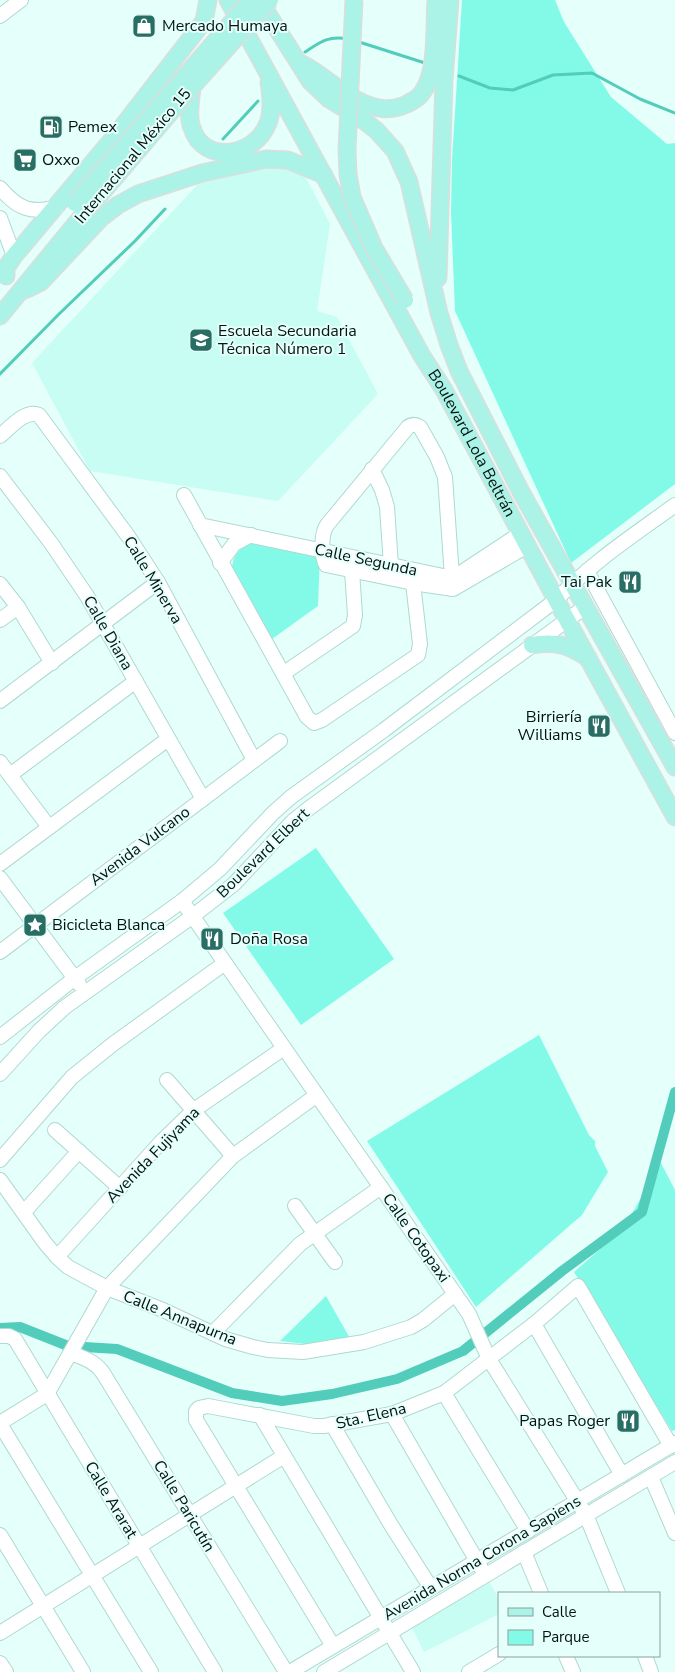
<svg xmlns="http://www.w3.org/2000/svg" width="675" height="1672" viewBox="0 0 675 1672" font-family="'Nunito Sans',sans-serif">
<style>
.built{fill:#c7fdf3}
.green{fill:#83fae8}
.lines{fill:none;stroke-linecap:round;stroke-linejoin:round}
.stream{stroke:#52cdbb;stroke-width:3}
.canal{stroke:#52cdbb;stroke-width:10}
.minor-casing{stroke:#aed9d1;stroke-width:16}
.major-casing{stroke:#dcdede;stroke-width:19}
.minor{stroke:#fff;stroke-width:14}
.major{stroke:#abf2e7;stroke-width:16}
.major-bridge-casing{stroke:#dcdede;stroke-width:19;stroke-linecap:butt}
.major-bridge{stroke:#abf2e7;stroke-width:16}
.labels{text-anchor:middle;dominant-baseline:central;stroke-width:4;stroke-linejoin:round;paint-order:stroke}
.poi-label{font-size:16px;fill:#041311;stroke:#e5fffa;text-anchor:start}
.street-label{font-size:16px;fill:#041311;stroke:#e5fffa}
</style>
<rect width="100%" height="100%" fill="#e5fffa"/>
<g class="built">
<path d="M285,167L298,171L306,178L330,224L317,311L337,317L378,394L278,501L90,471L32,363L199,183L265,168Z"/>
<path d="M486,1576L499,1599V1614L424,1652L409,1621Z"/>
</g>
<g class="green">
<path d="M462,0H555L564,22L611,97L667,144L675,143V484L571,563L455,311L451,213L452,160Z"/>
<path d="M253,541L320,553L318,606L272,639L232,569C232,555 241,547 253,541Z"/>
<path d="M316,848L394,959L301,1025L223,913Z"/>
<path d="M539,1035L589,1135L595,1141V1146L608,1172L582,1215L476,1307L367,1141Z"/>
<path d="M661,1163L675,1190V1430L672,1431L574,1272L623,1229Z"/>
<path d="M326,1296L351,1340L315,1345L280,1341Z"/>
</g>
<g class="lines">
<g class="stream">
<path d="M356,41L425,63"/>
<path d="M305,52C320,42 329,35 348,39"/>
<path d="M459,76L490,88L513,90L553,75L592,73L640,99L675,113"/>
<path d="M223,139L258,101"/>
<path d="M0,374L59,314L135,241L165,209"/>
</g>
<path class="canal" d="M0,1328L20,1327L68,1346L117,1349L232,1393L282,1401L332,1394L397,1379L463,1351L562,1271L642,1212L675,1092"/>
<g class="minor-casing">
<g id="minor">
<path d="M0,16L21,0"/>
<path d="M0,188C18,209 31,214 57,207"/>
<path d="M0,218L14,256"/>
<path d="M0,436C10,428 25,409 39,415L128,536L158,582L254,760"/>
<path d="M372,469L382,490L387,507L391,566"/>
<path d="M0,476L51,543L87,596L203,799"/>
<path d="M184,495L307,717L314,723L322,720L418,655L420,644L413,583"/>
<path d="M200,525L448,577L459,574L521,533"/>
<path d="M220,563L234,544L251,535"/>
<path d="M587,571L675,733"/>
<path d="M452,577L445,477L437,457L420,427C415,424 412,424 408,427L327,525C321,533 321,556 326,565L413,583L453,589L527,546"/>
<path d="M0,584L18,607L52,663"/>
<path d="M0,620L18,607"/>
<path d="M284,673L353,626L355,615L352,571"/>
<path d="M0,701L158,582"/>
<path d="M0,762L49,827"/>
<path d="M10,775L136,681"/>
<path d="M0,864L168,739"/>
<path d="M0,878L79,984"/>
<path d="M182,901L469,1314L489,1359L586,1515L618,1593"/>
<path d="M0,952L280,741"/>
<path d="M0,1037L75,978L182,901L220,869L273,813L291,797L384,730L556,600C591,563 634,535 675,505"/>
<path d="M0,1074L39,1031L65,1007L193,916L234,884L293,821L308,809L585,607"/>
<path d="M167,1080L233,1156"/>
<path d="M55,1130L120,1188"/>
<path d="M0,1160L72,1077L113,1044L225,963"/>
<path d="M0,1180L45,1243L57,1257L68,1267L107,1288L163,1310L225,1339L253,1347L268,1350L303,1352L364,1342L411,1327L423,1320L455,1294"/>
<path d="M295,1206L335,1262"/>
<path d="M24,1212L79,1151"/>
<path d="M57,1257L161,1142L194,1110L284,1048"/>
<path d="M534,1324L622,1475"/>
<path d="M213,1333L300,1244L381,1187"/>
<path d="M0,1336H9L15,1339L215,1672"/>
<path d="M71,1353C83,1358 95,1361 103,1373L286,1672"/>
<path d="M444,1393L528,1531"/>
<path d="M392,1414L481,1568"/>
<path d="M260,1415L413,1672"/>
<path d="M0,1423L47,1394L107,1288L233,1156L317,1095"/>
<path d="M0,1424L151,1672"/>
<path d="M332,1424L391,1525L431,1588"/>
<path d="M651,1477L675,1533"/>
<path d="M0,1535L83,1672"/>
<path d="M524,1552L541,1593"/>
<path d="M0,1633L284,1456"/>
<path d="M333,1646L196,1420V1411L199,1408L208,1406L314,1426H324L392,1414L444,1393L534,1324L578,1286L671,1446"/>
<path d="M566,1656L573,1672"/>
<path d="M645,1656L651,1672"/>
<path d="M0,1663L6,1672"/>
<path d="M290,1672L675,1443"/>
<path d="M324,1672L675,1462"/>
<path d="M469,1672L499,1654"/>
</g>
</g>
<g class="major-casing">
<g id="major">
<path id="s1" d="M228,0L422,356L444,390L567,620L675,817"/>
<path d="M259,0L310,81L329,99L363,120L376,130L395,151L409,182L439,313L449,345L459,371L521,492L675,767"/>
<path d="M302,64C322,74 338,91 359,101C375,109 390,112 407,104C412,101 418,99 422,93C438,72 434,26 436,0"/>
<path d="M192,87C191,100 187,116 192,128C204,166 256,156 268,123C273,111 271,95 269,82"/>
<path d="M6,276V268L14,256L115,136L204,21L208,0"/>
<path d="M438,278L444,80L450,0"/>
<path d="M21,291L29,288L41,282L101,218L118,205L138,194L202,173L266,159L288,160L324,175"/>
<path d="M0,316L87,210"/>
<path d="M532,645C556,641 568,645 588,658"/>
</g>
</g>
<use href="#minor" class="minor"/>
<use href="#major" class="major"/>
<g class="major-bridge-casing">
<g id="major-bridge">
<path d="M354,0L347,150L348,174L352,197L374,248L405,300"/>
<path d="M75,203L251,0"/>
<path d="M87,210L192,87L270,0"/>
</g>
</g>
<use href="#major-bridge" class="major-bridge"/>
</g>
<defs>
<g id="shop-square" transform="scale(1.25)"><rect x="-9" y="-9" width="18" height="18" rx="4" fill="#286e64" stroke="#e5fffa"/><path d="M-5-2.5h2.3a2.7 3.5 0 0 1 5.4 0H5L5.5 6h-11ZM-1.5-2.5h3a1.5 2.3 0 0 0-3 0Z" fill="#fff"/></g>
<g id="fuel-square" transform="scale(1.25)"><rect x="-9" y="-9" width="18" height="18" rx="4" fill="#286e64" stroke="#e5fffa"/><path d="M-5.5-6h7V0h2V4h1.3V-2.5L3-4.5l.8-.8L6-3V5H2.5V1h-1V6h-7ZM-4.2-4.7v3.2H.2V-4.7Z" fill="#fff"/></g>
<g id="supermarket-square" transform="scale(1.25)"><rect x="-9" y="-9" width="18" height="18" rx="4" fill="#286e64" stroke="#e5fffa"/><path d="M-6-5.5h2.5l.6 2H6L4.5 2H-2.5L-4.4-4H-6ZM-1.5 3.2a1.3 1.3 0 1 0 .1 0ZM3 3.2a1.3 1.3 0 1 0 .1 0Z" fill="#fff"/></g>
<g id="school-square" transform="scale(1.25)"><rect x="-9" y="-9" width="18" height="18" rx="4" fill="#286e64" stroke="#e5fffa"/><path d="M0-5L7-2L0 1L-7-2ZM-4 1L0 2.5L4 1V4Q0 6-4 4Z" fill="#fff"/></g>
<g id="restaurant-square" transform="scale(1.25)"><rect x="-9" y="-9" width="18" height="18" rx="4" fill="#286e64" stroke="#e5fffa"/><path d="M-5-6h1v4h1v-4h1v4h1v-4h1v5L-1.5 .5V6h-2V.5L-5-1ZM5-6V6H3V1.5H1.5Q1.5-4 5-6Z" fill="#fff"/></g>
<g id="sight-square" transform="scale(1.25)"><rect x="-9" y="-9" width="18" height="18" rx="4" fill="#286e64" stroke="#e5fffa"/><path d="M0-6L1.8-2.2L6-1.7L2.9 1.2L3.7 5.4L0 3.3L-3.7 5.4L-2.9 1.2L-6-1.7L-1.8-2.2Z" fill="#fff"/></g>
</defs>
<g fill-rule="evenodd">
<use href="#shop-square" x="144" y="26"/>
<use href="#fuel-square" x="51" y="127"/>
<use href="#supermarket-square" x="25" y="160"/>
<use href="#school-square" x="201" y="340"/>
<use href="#restaurant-square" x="630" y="582"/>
<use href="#restaurant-square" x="599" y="726"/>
<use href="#sight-square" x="35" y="925"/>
<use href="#restaurant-square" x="212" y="939"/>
<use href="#restaurant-square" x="628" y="1421"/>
</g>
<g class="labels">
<g class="poi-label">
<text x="162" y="26">Mercado Humaya</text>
<text x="68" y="127">Pemex</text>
<text x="42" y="160">Oxxo</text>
<text x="218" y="331">Escuela Secundaria<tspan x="218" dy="18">Técnica Número 1</tspan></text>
<text x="612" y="582" text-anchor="end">Tai Pak</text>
<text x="582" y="717" text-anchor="end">Birriería<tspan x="582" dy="18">Williams</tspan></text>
<text x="52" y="925">Bicicleta Blanca</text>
<text x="230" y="939">Doña Rosa</text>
<text x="610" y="1421" text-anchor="end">Papas Roger</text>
</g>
<g class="street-label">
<text transform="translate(133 156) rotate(-50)">Internacional México 15</text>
<text stroke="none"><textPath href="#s1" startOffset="506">Boulevard Lola Beltrán</textPath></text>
<text transform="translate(366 560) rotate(12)">Calle Segunda</text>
<text transform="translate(153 580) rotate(59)">Calle Minerva</text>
<text transform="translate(108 633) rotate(60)">Calle Diana</text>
<text transform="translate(140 846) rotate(-37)">Avenida Vulcano</text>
<text transform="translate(263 853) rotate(-44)">Boulevard Elbert</text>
<text transform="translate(153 1155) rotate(-46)">Avenida Fujiyama</text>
<text transform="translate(416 1238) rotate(55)">Calle Cotopaxi</text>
<text transform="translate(180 1318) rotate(22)">Calle Annapurna</text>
<text transform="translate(371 1416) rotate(-13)">Sta. Elena</text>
<text transform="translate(111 1500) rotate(59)">Calle Ararat</text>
<text transform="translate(184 1506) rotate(59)">Calle Paricutín</text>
<text transform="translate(482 1558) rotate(-31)">Avenida Norma Corona Sapiens</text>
</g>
</g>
<rect x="498" y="1592" width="162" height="65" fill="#e5fffa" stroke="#8ba19d"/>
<rect x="508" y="1608" width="25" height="8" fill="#abf2e7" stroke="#8ba19d"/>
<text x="542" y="1617" font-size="15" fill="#041311">Calle</text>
<rect x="508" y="1630" width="25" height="15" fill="#83fae8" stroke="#8ba19d"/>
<text x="542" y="1642" font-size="15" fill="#041311">Parque</text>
</svg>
